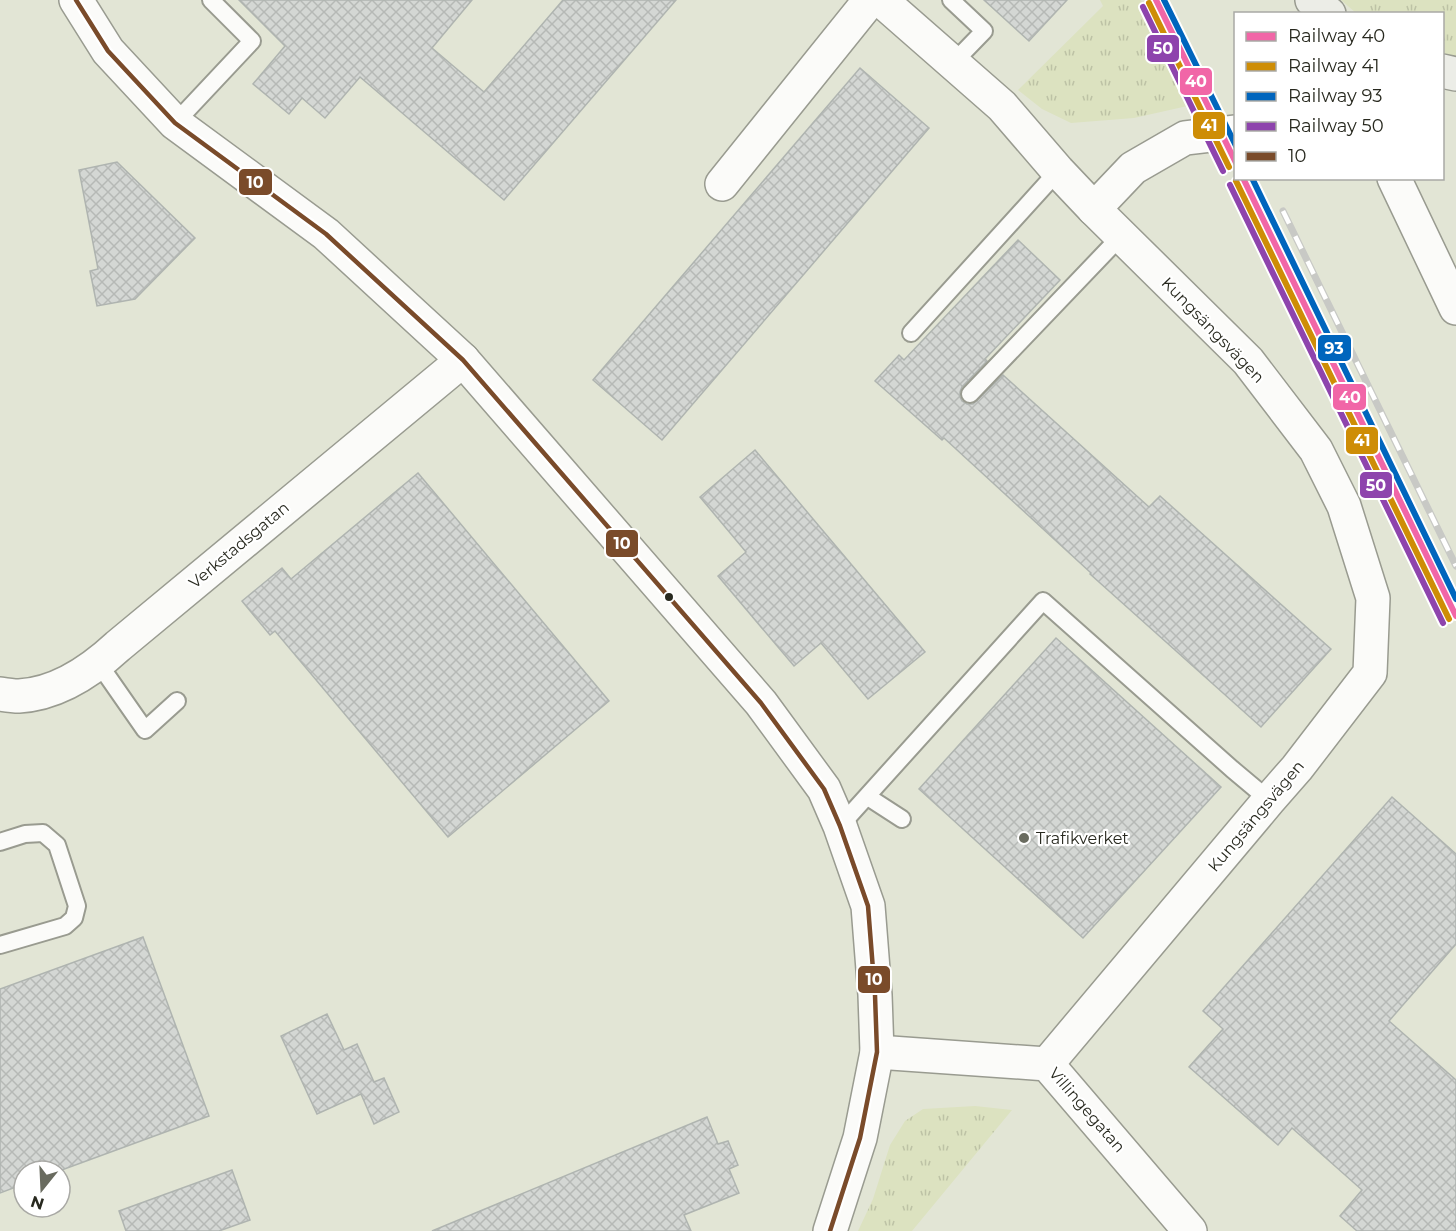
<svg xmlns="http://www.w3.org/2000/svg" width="1456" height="1231" viewBox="0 0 1456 1231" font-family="Montserrat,sans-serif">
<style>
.grass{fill:url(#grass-tufts)}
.building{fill:url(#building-cross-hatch);stroke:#afb4b0;stroke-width:1.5}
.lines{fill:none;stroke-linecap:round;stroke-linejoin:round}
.lane-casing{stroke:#999b90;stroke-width:20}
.street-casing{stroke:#999b90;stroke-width:36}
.secondary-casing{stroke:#999b90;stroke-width:36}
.lane{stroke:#fbfbf9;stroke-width:16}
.street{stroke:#fbfbf9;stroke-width:33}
.secondary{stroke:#ecede7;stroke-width:33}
.rail-casing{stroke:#c8c9c5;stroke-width:7}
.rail{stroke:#fff;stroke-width:4.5;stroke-dasharray:14;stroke-linecap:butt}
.bus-1-casing{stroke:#fff;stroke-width:9}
.bus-1{stroke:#7a4b2a;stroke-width:4.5}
.rail-1-casing{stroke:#fff;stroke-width:10}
.rail-2-casing{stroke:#fff;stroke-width:10}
.rail-3-casing{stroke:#fff;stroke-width:10}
.rail-4-casing{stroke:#fff;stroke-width:10}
.rail-1{stroke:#f166a7;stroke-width:6}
.rail-2{stroke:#ce8d06;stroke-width:6}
.rail-3{stroke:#0065bd;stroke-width:6}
.rail-4{stroke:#8e44ad;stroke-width:6}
.bus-dot{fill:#28291f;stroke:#fff;stroke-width:2}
.poi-dot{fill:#696b5f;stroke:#fff;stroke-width:2}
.labels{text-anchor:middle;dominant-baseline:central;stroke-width:4.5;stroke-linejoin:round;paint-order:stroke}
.street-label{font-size:16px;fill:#28291f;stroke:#fff}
.poi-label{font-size:16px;fill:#28291f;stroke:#fff;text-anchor:start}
.line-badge{stroke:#fff;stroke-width:2}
.badge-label{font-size:16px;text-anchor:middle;font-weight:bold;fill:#fff}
</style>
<defs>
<pattern id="grass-tufts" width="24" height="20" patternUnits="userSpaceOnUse" patternTransform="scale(1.5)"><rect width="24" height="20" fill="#dce2c0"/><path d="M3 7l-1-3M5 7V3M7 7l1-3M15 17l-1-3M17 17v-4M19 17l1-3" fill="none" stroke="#bdc2a5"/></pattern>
<pattern id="building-cross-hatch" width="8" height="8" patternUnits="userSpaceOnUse" patternTransform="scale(1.5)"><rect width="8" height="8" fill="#d4d7d4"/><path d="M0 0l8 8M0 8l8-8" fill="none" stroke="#b6b9b6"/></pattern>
</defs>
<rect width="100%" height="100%" fill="#e2e5d5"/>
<g class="grass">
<path d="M1100,0H1141L1192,105L1134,118L1071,123L1042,109L1018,90L1103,6Z"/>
<path d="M1341,0H1456V57L1443,54L1442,14L1356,13Z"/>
<path d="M975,1106L1012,1110L912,1231H858L873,1199L890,1145L905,1121L923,1109Z"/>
</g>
<g class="building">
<path d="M239,0H472L432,48L484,92L563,0H676L504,200L360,77L325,118L302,98L289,114L253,84L285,46Z"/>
<path d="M984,0H1067L1029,41Z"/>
<path d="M860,68L929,128L662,440L593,380Z"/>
<path d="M117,162L195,238L135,299L97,306L90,271L98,269L79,170Z"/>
<path d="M1018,240L1060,280L985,359L987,361L962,387L960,392V397L962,401L967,404H973L1003,375L1149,507L1160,496L1331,649L1261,727L1090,574L1091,573L944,438L942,440L875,381L899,355L904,360Z"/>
<path d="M755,450L925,652L868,699L821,643L794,666L718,576L746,552L700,497Z"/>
<path d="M418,473L609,701L448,837L275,631L270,635L242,601L282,568L291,579Z"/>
<path d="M1056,638L1221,787L1083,938L919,789Z"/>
<path d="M1392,797L1456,854V944L1389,1021L1456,1080V1231H1357L1340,1216L1362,1190L1292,1128L1278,1145L1189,1067L1223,1029L1203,1011Z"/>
<path d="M143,937L209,1116L59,1171H24V1184L0,1193V989Z"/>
<path d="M327,1014L344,1050L357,1044L374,1082L384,1078L399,1112L374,1124L361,1094L317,1114L281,1036Z"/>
<path d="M707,1117L718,1144L728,1141L738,1165L729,1169L739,1193L684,1215L691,1231H432Z"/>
<path d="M232,1170L250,1220L219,1231H126L119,1211Z"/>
</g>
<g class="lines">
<g class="lane-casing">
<g id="lane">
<path d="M951,0L984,31L953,63"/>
<path d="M175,123L252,41L211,0"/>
<path d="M911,333L1058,171"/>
<path d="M970,394L1121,236"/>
<path d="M99,664L145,730L177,701"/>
<path d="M868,797L902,819"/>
<path d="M840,826L1043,601L1232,769L1269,800"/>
<path d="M0,842L25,834L43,833L57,845L77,906L74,918L65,926L0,945"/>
</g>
</g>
<g class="street-casing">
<g id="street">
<path d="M76,0L108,51L175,123L326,234L463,360L761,703L824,789L840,826L868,906L875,995L877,1052L860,1138L830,1231"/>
<path d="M881,0L1002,106L1058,171L1094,209L1248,361L1316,450L1344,506L1373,598L1370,673L1297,768L1269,800L1047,1064"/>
<path d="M1394,178L1456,308"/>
<path d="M722,184L870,0"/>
<path d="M1094,209L1133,168L1185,138L1236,132"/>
<path d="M0,694C6,695 13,696 19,696C57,694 91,671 118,646L463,360"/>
<path d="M877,1052L1047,1064L1190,1231"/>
</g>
</g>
<g class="secondary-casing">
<g id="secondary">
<path d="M1312,0L1329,14"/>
<path d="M1442,71L1456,74"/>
</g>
</g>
<use href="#lane" class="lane"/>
<use href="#street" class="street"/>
<use href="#secondary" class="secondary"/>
<g class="rail-casing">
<path id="rail" d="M1283,211L1456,566"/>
</g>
<use href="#rail" class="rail"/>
<g class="bus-1-casing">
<path id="bus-1" d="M76,0L108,51L175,123L326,234L463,360L761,703L824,789L840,826L868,906L875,995L877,1052L860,1138L830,1231"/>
</g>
<use href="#bus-1" class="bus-1"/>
<g class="rail-1-casing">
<g id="rail-1">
<path d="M1156,0L1236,163"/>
<path d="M1243,178L1456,616"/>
</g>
</g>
<g class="rail-2-casing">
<g id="rail-2">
<path d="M1149,3L1229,167"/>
<path d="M1236,181L1449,619"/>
</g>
</g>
<g class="rail-3-casing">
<g id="rail-3">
<path d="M1164,0L1236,146"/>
<path d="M1252,178L1456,599"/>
</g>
</g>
<g class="rail-4-casing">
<g id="rail-4">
<path d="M1143,7L1223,171"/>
<path d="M1230,185L1443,623"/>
</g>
</g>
<use href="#rail-1" class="rail-1"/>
<use href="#rail-2" class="rail-2"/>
<use href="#rail-3" class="rail-3"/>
<use href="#rail-4" class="rail-4"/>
</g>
<circle class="bus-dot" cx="669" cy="597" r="5"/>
<circle class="poi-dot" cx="1024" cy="838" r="6"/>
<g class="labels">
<g class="street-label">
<text transform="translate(1213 330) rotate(46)">Kungsängsvägen</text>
<text transform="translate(239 545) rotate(-40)">Verkstadsgatan</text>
<text transform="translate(1256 816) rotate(-50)">Kungsängsvägen</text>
<text transform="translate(1087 1110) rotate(49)">Villingegatan</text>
</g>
<g class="poi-label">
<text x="1036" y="838">Trafikverket</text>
</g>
</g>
<g class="line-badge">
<rect x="1146" y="34" width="34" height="29" rx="6" fill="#8e44ad"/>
<rect x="1179" y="67" width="34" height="29" rx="6" fill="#f166a7"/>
<rect x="1192" y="111" width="34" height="29" rx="6" fill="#ce8d06"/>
<rect x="238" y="168" width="35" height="28" rx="6" fill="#7a4b2a"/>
<rect x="1317" y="334" width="35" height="28" rx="6" fill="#0065bd"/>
<rect x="1332" y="383" width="35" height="28" rx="6" fill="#f166a7"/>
<rect x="1345" y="426" width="34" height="29" rx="6" fill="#ce8d06"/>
<rect x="1359" y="471" width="34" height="28" rx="6" fill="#8e44ad"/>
<rect x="605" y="529" width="34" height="29" rx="6" fill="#7a4b2a"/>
<rect x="857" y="965" width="34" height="29" rx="6" fill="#7a4b2a"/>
</g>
<g class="badge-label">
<text x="1163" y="54">50</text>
<text x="1196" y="87">40</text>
<text x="1209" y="131">41</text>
<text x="255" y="188">10</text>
<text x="1334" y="354">93</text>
<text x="1350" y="403">40</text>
<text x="1362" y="446">41</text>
<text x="1376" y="491">50</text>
<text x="622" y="549">10</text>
<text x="874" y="985">10</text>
</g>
<rect x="1234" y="12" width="210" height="168" fill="#ffffff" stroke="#a9a9a5" stroke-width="1.5"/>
<rect x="1246" y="32" width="30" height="9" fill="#f166a7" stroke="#a9a9a5" stroke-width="1.5"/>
<text x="1288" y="42" font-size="18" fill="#28291f">Railway 40</text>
<rect x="1246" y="62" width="30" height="9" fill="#ce8d06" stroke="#a9a9a5" stroke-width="1.5"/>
<text x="1288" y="72" font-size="18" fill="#28291f">Railway 41</text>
<rect x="1246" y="92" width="30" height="9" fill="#0065bd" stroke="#a9a9a5" stroke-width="1.5"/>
<text x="1288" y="102" font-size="18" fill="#28291f">Railway 93</text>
<rect x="1246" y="122" width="30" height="9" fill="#8e44ad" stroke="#a9a9a5" stroke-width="1.5"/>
<text x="1288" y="132" font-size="18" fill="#28291f">Railway 50</text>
<rect x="1246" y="152" width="30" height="9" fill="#7a4b2a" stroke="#a9a9a5" stroke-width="1.5"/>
<text x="1288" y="162" font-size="18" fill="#28291f">10</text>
<g transform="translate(42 1189) rotate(198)"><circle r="28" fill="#ffffff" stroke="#a9a9a5" stroke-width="1.5"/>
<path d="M0-4.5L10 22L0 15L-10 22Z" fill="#696b5f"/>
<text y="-9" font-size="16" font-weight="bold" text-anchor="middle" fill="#28291f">N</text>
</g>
</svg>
